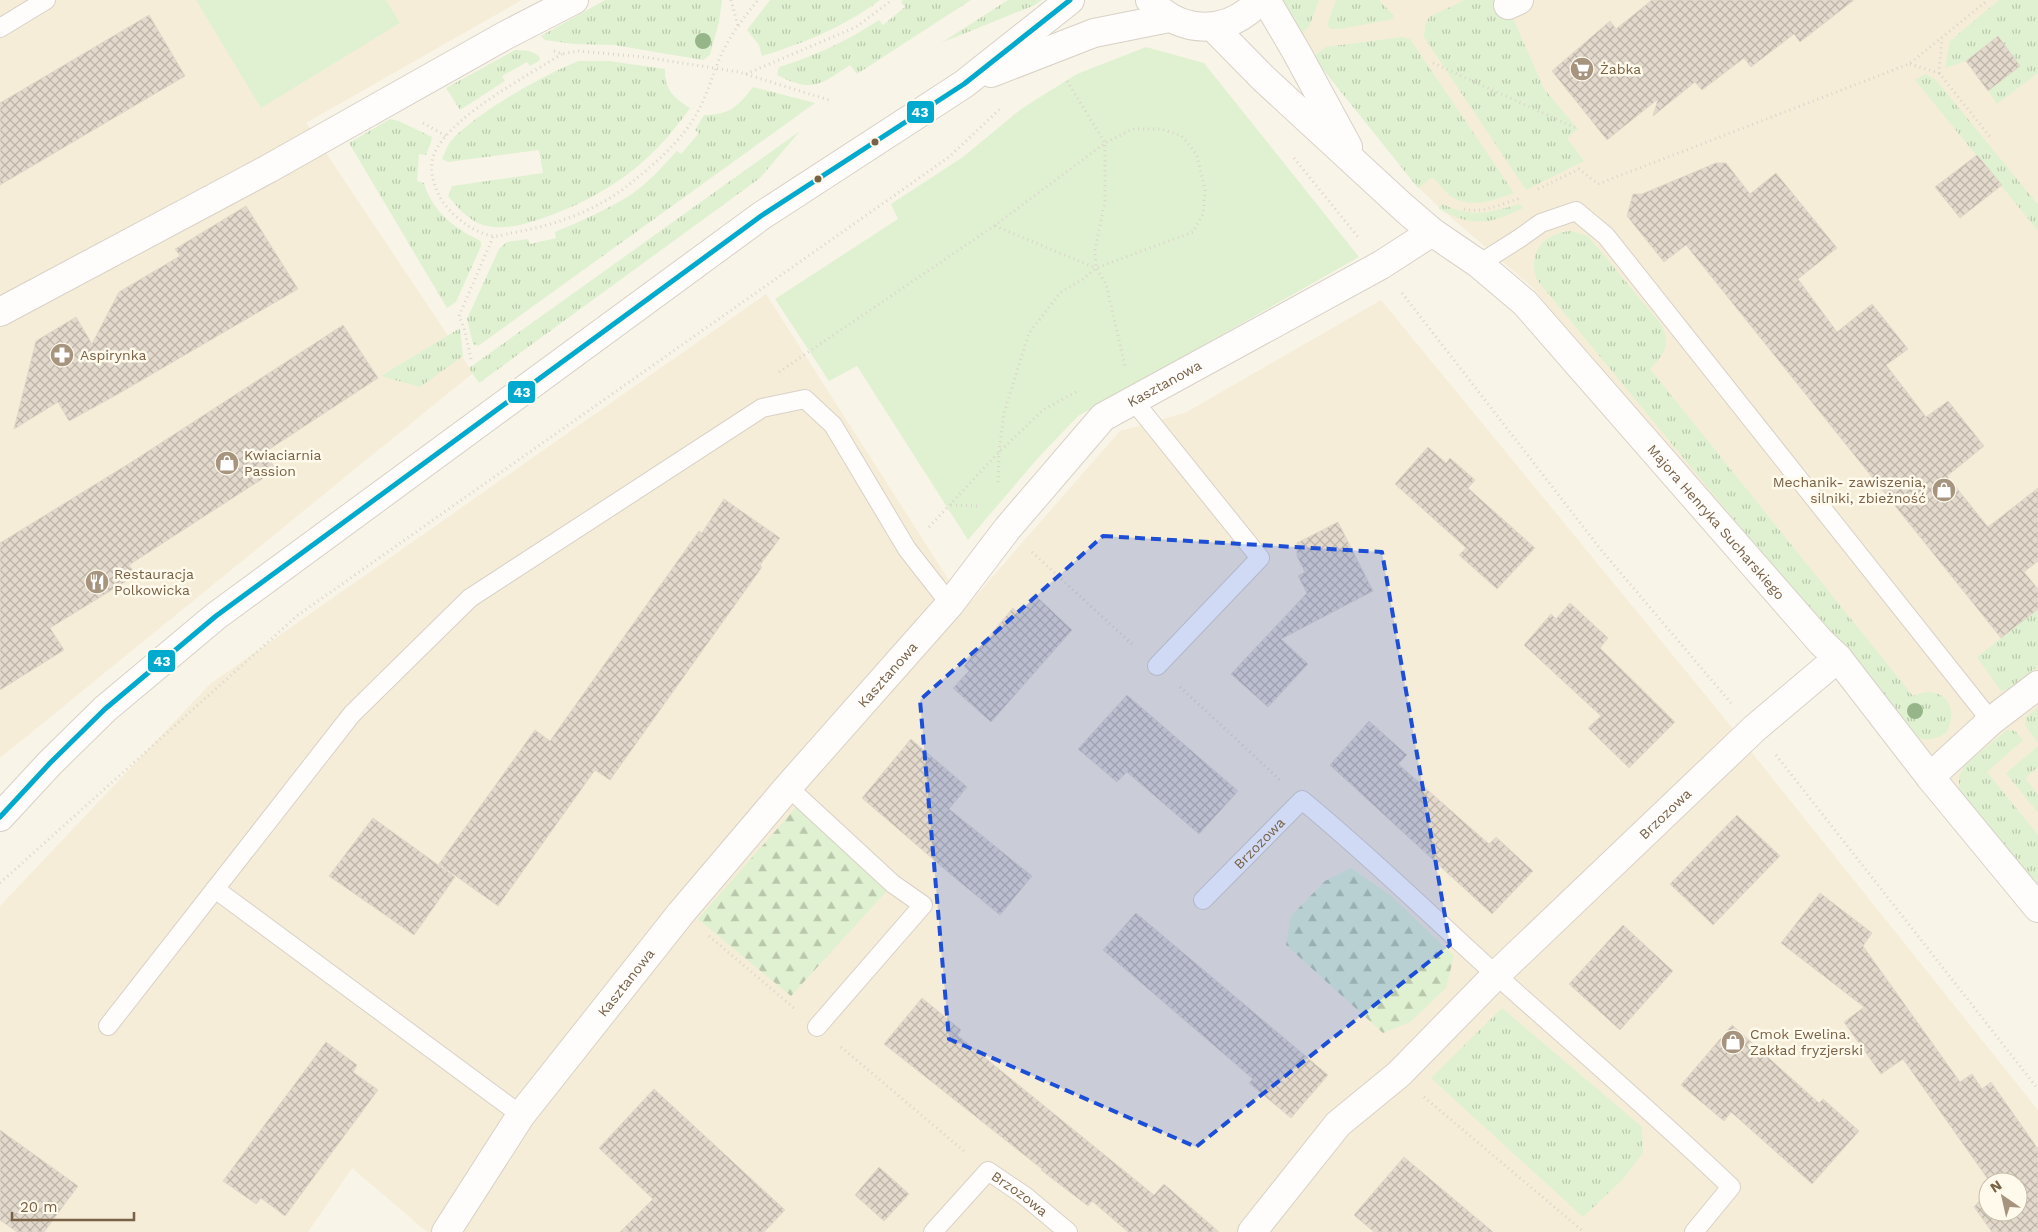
<svg xmlns="http://www.w3.org/2000/svg" width="2038" height="1232" viewBox="0 0 2038 1232" font-family="'Work Sans',sans-serif">
<style>
.residential{fill:#f5edd8;fill-rule:evenodd}
.grass{fill:url(#grass-tufts)}
.forest{fill:url(#forest-firs)}
.park{fill:#dff1d1}
.building{fill:url(#building-cross-hatch);stroke:#e2d8ca}
.lines{fill:none;stroke-linecap:round;stroke-linejoin:round}
.lane-casing{stroke:#d8d1c7;stroke-width:20}
.street-casing{stroke:#d8d1c7;stroke-width:30}
.secondary-casing{stroke:#d8d1c5;stroke-width:30}
.path{stroke:#dbd4cb;stroke-width:3;stroke-dasharray:1 4;stroke-linecap:butt}
.lane{stroke:#fefdfc;stroke-width:18}
.street{stroke:#fefdfc;stroke-width:28}
.secondary{stroke:#fefdfc;stroke-width:28}
.bus-1-casing{stroke:#fffaeb;stroke-width:9}
.bus-1{stroke:#00a9ce;stroke-width:5}
.tree{fill:#96b589}
.marked{fill:#1d4ed8;fill-opacity:0.2;stroke:#1d4ed8;stroke-width:4;stroke-dasharray:10 6;stroke-linejoin:round}
.bus-dot{fill:#796146;stroke:#fffaeb;stroke-width:2}
.labels{text-anchor:middle;dominant-baseline:central;stroke-width:5;stroke-linejoin:round;paint-order:stroke}
.poi-label{font-size:14px;fill:#796146;stroke:#fffaeb;text-anchor:start}
.street-label{font-size:14px;fill:#796146;stroke:#fffaeb}
.line-badge{stroke:#fffaeb;stroke-width:2}
.badge-label{font-size:14px;text-anchor:middle;font-weight:bold;fill:#fff}
</style>
<defs>
<pattern id="grass-tufts" width="24" height="20" patternUnits="userSpaceOnUse" patternTransform="scale(1.25)"><rect width="24" height="20" fill="#dff1d1"/><path d="M3 7l-1-3M5 7V3M7 7l1-3M15 17l-1-3M17 17v-4M19 17l1-3" fill="none" stroke="#bac7ab"/></pattern>
<pattern id="forest-firs" width="22" height="20" patternUnits="userSpaceOnUse" patternTransform="scale(1.25)"><rect width="22" height="20" fill="#dff1d1"/><path d="M5 1l3.5 6h-7zM16 11l3.5 6h-7z" fill="#bac7ab"/></pattern>
<pattern id="building-cross-hatch" width="8" height="8" patternUnits="userSpaceOnUse" patternTransform="scale(1.25)"><rect width="8" height="8" fill="#e3dacd"/><path d="M0 0l8 8M0 8l8-8" fill="none" stroke="#bdb4a8"/></pattern>
</defs>
<rect width="100%" height="100%" fill="#f9f4e8"/>
<g class="residential">
<path d="M0,0H522L306,123L473,373L0,758Z"/>
<path d="M1283,0H2038V921L1533,288L1440,208L1418,187L1290,26Z"/>
<path d="M766,294L966,607L1120,431L1185,413L1381,300L1721,714L2038,1110V1232H427L352,1168L308,1232H0V906L210,684ZM1988,1182H2018V1212H1988Z"/>
</g>
<g class="grass">
<path d="M605,0H722L719,22L710,55L703,60L614,45L574,44L545,40L541,36Z"/>
<path d="M770,0H880C844,27 804,43 762,56L759,45L747,30Z"/>
<path d="M903,0H971L857,74L850,65C820,85 813,93 777,75L779,67C815,56 847,41 879,20L883,25L905,7L901,2Z"/>
<path d="M1008,0H1042L1035,5L941,43Z"/>
<path d="M1281,0H1319L1309,27L1297,37Z"/>
<path d="M1336,0H1379L1394,16V19L1340,29H1331L1327,25Z"/>
<path d="M1465,0H1505L1544,89L1578,129L1567,138L1584,161L1526,190L1424,37L1425,25L1429,17Z"/>
<path d="M1999,0H2038V73L1997,104L1988,91L2020,66L1998,36L1966,61L1945,68L1950,41Z"/>
<path d="M1402,37L1410,39L1514,193C1494,200 1472,209 1452,197C1445,192 1438,183 1433,177L1418,188L1313,57L1326,47Z"/>
<path d="M515,50C523,50 535,50 540,58L539,61L530,66L527,62L502,76L505,81L460,110L446,88Z"/>
<path d="M579,61H609L665,69C664,89 674,98 690,108C652,163 606,196 543,218C526,224 505,230 487,226C471,223 458,208 448,196L452,186L543,173L539,150L448,162L442,159C445,153 447,146 451,141C474,114 545,74 579,61Z"/>
<path d="M1925,74L1936,80L2038,205V231L1915,80Z"/>
<path d="M753,87L815,103L478,346L473,344L467,319L499,249L507,242L528,239L530,244L556,238L555,232C582,221 608,209 632,194C649,182 663,166 677,151L681,154L699,133L695,130L704,115C730,115 738,106 753,87Z"/>
<path d="M390,119L399,121L432,137L431,142L426,155L419,154L417,181L424,183C430,205 445,220 464,232C470,236 477,238 481,242V246L456,302L447,308L349,143Z"/>
<path d="M800,131L760,178L479,383L469,368Z"/>
<path d="M1443,204C1472,219 1491,212 1520,204L1523,208C1490,225 1470,227 1438,208Z"/>
<path d="M1571,231L1588,236L1660,323C1672,344 1665,353 1650,369L1913,696C1942,683 1961,706 1946,733C1933,741 1922,742 1910,733L1537,280C1527,253 1543,233 1571,231Z"/>
<path d="M460,328L463,356L420,387L381,376Z"/>
<path d="M2038,609V666L2009,689L2001,691L1977,657Z"/>
<path d="M2038,707V743L2025,725L2026,717Z"/>
<path d="M2007,730L2015,731L2023,740L1987,772L2038,835V889L1959,790V776L1965,765Z"/>
<path d="M2038,746V767L2025,778L2038,795V813L2006,773Z"/>
<path d="M1502,1008L1642,1127L1643,1153L1622,1180L1583,1217L1431,1078Z"/>
</g>
<g class="forest">
<path d="M799,804L893,884L791,996L698,919Z"/>
<path d="M1351,868L1390,895L1454,956L1446,988L1410,1022L1383,1033L1286,945L1291,916L1325,881Z"/>
</g>
<g class="park">
<path d="M196,0H386L400,23L261,108Z"/>
<path d="M1146,47L1204,63L1359,257L1078,416L1038,458L968,540L857,366L829,381L775,299L898,219L891,204L963,157L1021,109L1077,74Z"/>
</g>
<g class="building">
<path d="M1652,0H1854L1800,42L1794,34L1751,67L1744,58L1702,90L1695,82L1653,116L1658,99L1607,140L1552,71L1610,21L1616,29Z"/>
<path d="M149,15L185,76L0,185V103Z"/>
<path d="M1998,36L2020,66L1988,91L1966,61Z"/>
<path d="M1977,155L2002,185L1960,218L1935,187Z"/>
<path d="M1716,163H1726L1750,194L1776,173L1837,248L1798,279L1837,332L1872,304L1908,349L1886,365L1926,417L1948,401L1984,446L1947,476L1988,527L2038,488V561L2024,572L2038,589V609L2001,638L1686,245L1664,262L1627,216L1633,194H1642Z"/>
<path d="M246,206L298,289L118,394L69,421L58,402L14,429L36,341L76,317L92,344L119,292L180,256L175,249Z"/>
<path d="M343,325L378,378L265,452L276,470L129,565L136,575L50,628L64,650L0,690V543L130,463Z"/>
<path d="M1428,447L1446,463L1450,458L1475,480L1468,488L1535,548L1497,589L1459,555L1466,548L1395,484Z"/>
<path d="M724,499L780,538L760,565L762,567L610,780L595,770L498,906L439,864L535,730L550,741L699,531L702,533Z"/>
<path d="M1338,522L1373,591L1281,639L1308,664L1268,707L1231,674L1307,593L1298,576L1305,572L1297,556V543Z"/>
<path d="M1036,596L1072,630L991,722L953,688L969,671L964,666L1013,608L1019,614Z"/>
<path d="M1570,603L1608,638L1600,648L1675,722L1629,768L1588,728L1601,716L1524,645L1551,614L1556,619Z"/>
<path d="M1127,695L1238,791L1199,834L1127,772L1117,782L1078,749Z"/>
<path d="M1369,721L1407,755L1398,764L1489,844L1496,837L1533,871L1492,914L1330,765Z"/>
<path d="M911,739L967,787L949,809L1032,876L1000,915L955,878L862,798Z"/>
<path d="M1737,815L1780,856L1713,925L1670,884Z"/>
<path d="M373,818L455,877L414,935L329,876Z"/>
<path d="M1820,893L1872,933L1863,946L1960,1082L1972,1074L1982,1089L1991,1082L2038,1149V1232H1992L1974,1207L1988,1191V1212H2018V1182H1990L1903,1059L1881,1074L1844,1022L1864,1007L1781,943Z"/>
<path d="M1136,913L1328,1075L1291,1118L1249,1083L1253,1079L1103,950Z"/>
<path d="M1623,925L1673,971L1620,1030L1569,984Z"/>
<path d="M922,998L961,1030L957,1035L1154,1195L1164,1184L1219,1232H1128L1092,1201L1088,1206L1041,1170L1042,1169L884,1044Z"/>
<path d="M1732,1025L1819,1103L1823,1099L1859,1131L1812,1184L1731,1112L1724,1121L1681,1085Z"/>
<path d="M326,1042L357,1065L353,1072L378,1090L285,1216L261,1198L256,1204L223,1181Z"/>
<path d="M654,1089L785,1210L764,1232H620L653,1199L599,1148Z"/>
<path d="M0,1130L78,1186L44,1232H17L0,1220Z"/>
<path d="M1404,1157L1493,1232H1374L1354,1215Z"/>
<path d="M879,1167L909,1194L884,1221L855,1195Z"/>
</g>
<g class="lines">
<g class="lane-casing">
<g id="lane">
<path d="M0,28L46,0"/>
<path d="M1479,264L1520,238L1541,223L1576,211L1606,236L1991,721"/>
<path d="M1133,400L1260,558L1157,666"/>
<path d="M788,787L893,884L923,905L817,1027"/>
<path d="M215,889L521,1115"/>
<path id="s1" d="M1203,900L1302,800C1369,855 1430,915 1494,973C1573,1044 1654,1113 1731,1187L1694,1232"/>
<path d="M108,1026L352,714L470,598L762,408L805,399L833,425L907,549L950,604"/>
<path id="s2" d="M933,1232L988,1171L1025,1196L1068,1232"/>
</g>
</g>
<g class="street-casing">
<g id="street">
<path d="M1266,0L1297,53L1348,147"/>
<path d="M1508,5L1519,0"/>
<path id="s3" d="M1213,27L1263,78L1404,208L1432,232L1479,264L1525,303L1821,642L1838,658L1930,777L2038,908"/>
<path d="M0,312L268,169L506,35L574,0"/>
<path d="M1930,777L1991,721L2038,685"/>
<path id="s4" d="M446,1232L521,1115L681,913L788,787L950,604L1007,529L1103,417L1381,265L1432,232"/>
<path id="s5" d="M1252,1232L1338,1124L1399,1074L1496,975L1755,728L1838,658"/>
</g>
</g>
<g class="secondary-casing">
<g id="secondary">
<path d="M1150,0C1180,36 1230,35 1260,0"/>
<path d="M991,73L1094,33L1169,18"/>
<path d="M0,817L50,763L105,709L216,616L761,216L964,84L1070,0"/>
</g>
</g>
<g class="path">
<path d="M731,0L738,26"/>
<path d="M554,51L562,54L578,51L644,57L739,72L832,101"/>
<path d="M562,54C527,76 455,114 436,150C428,165 432,182 440,197C449,214 473,233 493,236C498,237 506,234 511,233C554,226 599,210 632,182C656,163 682,140 697,113C709,92 714,68 725,47C734,30 746,15 758,0"/>
<path d="M1433,63L1578,129"/>
<path d="M1910,64L1939,73L1942,38"/>
<path d="M1939,73L1991,138"/>
<path d="M746,74L856,27L892,0"/>
<path d="M1067,81L1105,143V201L1095,250L1096,268L1106,284L1125,366"/>
<path d="M423,123L446,136"/>
<path d="M1294,158L1358,237"/>
<path d="M1538,189L1579,169L1598,184L1909,64L1988,0"/>
<path d="M1464,209C1482,214 1504,203 1521,198"/>
<path d="M995,226L1096,268"/>
<path d="M1402,293L1602,551L1731,703"/>
<path d="M471,359L464,328L459,316L493,237"/>
<path d="M779,372L994,226L1105,143L1133,129H1161L1182,136L1197,155L1205,190L1203,214L1193,232L1096,268L1083,279L1060,293L1029,333L1004,413L999,452L998,485"/>
<path d="M951,505L979,506"/>
<path d="M929,527L999,452L1043,410L1076,392"/>
<path d="M1032,552L1134,646"/>
<path d="M1180,687L1280,780"/>
<path d="M1776,755L2038,1089"/>
<path d="M0,883L298,615L949,157L1001,108"/>
<path d="M709,936L794,1008"/>
<path d="M841,1047L964,1151"/>
<path d="M1424,1097L1584,1232"/>
</g>
<use href="#lane" class="lane"/>
<use href="#street" class="street"/>
<use href="#secondary" class="secondary"/>
<g class="bus-1-casing">
<path id="bus-1" d="M0,817L50,763L105,709L216,616L761,216L964,84L1070,0"/>
</g>
<use href="#bus-1" class="bus-1"/>
</g>
<g class="tree">
<circle cx="703" cy="41" r="8"/>
<circle cx="1915" cy="711" r="8"/>
</g>
<path class="marked" d="M1103,536L1382,552L1450,945L1196,1147L949,1039L920,700Z"/>
<defs>
<g id="supermarket-disc" transform="scale(1.25)"><circle r="9.5" fill="#a6947f" stroke="#fffaeb"/><path d="M-6-5.5h2.5l.6 2H6L4.5 2H-2.5L-4.4-4H-6ZM-1.5 3.2a1.3 1.3 0 1 0 .1 0ZM3 3.2a1.3 1.3 0 1 0 .1 0Z" fill="#fff"/></g>
<g id="pharmacy-disc" transform="scale(1.25)"><circle r="9.5" fill="#a6947f" stroke="#fffaeb"/><path d="M-2-6h4v4h4v4h-4v4h-4v-4h-4v-4h4Z" fill="#fff"/></g>
<g id="shop-disc" transform="scale(1.25)"><circle r="9.5" fill="#a6947f" stroke="#fffaeb"/><path d="M-5-2.5h2.3a2.7 3.5 0 0 1 5.4 0H5L5.5 6h-11ZM-1.5-2.5h3a1.5 2.3 0 0 0-3 0Z" fill="#fff"/></g>
<g id="restaurant-disc" transform="scale(1.25)"><circle r="9.5" fill="#a6947f" stroke="#fffaeb"/><path d="M-5-6h1v4h1v-4h1v4h1v-4h1v5L-1.5 .5V6h-2V.5L-5-1ZM5-6V6H3V1.5H1.5Q1.5-4 5-6Z" fill="#fff"/></g>
</defs>
<g fill-rule="evenodd">
<use href="#supermarket-disc" x="1582" y="69"/>
<use href="#pharmacy-disc" x="62" y="355"/>
<use href="#shop-disc" x="227" y="463"/>
<use href="#shop-disc" x="1944" y="490"/>
<use href="#restaurant-disc" x="97" y="582"/>
<use href="#shop-disc" x="1733" y="1042"/>
</g>
<g class="bus-dot">
<circle cx="875" cy="142" r="4.5"/>
<circle cx="818" cy="179" r="4.5"/>
</g>
<g class="labels">
<g class="poi-label">
<text x="1600" y="69">Żabka</text>
<text x="80" y="355">Aspirynka</text>
<text x="244" y="455">Kwiaciarnia<tspan x="244" dy="16">Passion</tspan></text>
<text x="1926" y="482" text-anchor="end">Mechanik- zawiszenia,<tspan x="1926" dy="16">silniki, zbieżność</tspan></text>
<text x="114" y="574">Restauracja<tspan x="114" dy="16">Polkowicka</tspan></text>
<text x="1750" y="1034">Cmok Ewelina.<tspan x="1750" dy="16">Zakład fryzjerski</tspan></text>
</g>
<g class="street-label">
<text stroke="none"><textPath href="#s4" startOffset="1118">Kasztanowa</textPath></text>
<text stroke="none"><textPath href="#s3" startOffset="708">Majora Henryka Sucharskiego</textPath></text>
<text stroke="none"><textPath href="#s4" startOffset="712">Kasztanowa</textPath></text>
<text stroke="none"><textPath href="#s5" startOffset="589">Brzozowa</textPath></text>
<text stroke="none"><textPath href="#s1" startOffset="80">Brzozowa</textPath></text>
<text stroke="none"><textPath href="#s4" startOffset="308">Kasztanowa</textPath></text>
<text stroke="none"><textPath href="#s2" startOffset="121">Brzozowa</textPath></text>
</g>
</g>
<g class="line-badge">
<rect x="906" y="100" width="29" height="24" rx="5" fill="#00a9ce"/>
<rect x="507" y="380" width="29" height="24" rx="5" fill="#00a9ce"/>
<rect x="147" y="649" width="29" height="24" rx="5" fill="#00a9ce"/>
</g>
<g class="badge-label">
<text x="920" y="117">43</text>
<text x="522" y="397">43</text>
<text x="162" y="666">43</text>
</g>
<g transform="translate(2003 1197) rotate(326)"><circle r="24" fill="#fffaeb" stroke="#c9bda9"/>
<path d="M0-4L9 19L0 12L-9 19Z" fill="#a6947f"/>
<text y="-8" font-size="14" font-weight="bold" text-anchor="middle" fill="#796146">N</text>
</g>
<path d="M12 1212v8h122v-8" fill="none" stroke="#796146" stroke-width="2.5"/>
<text x="20" y="1212" font-size="15" fill="#796146" stroke="#fffaeb" stroke-width="4" paint-order="stroke">20 m</text>
</svg>
